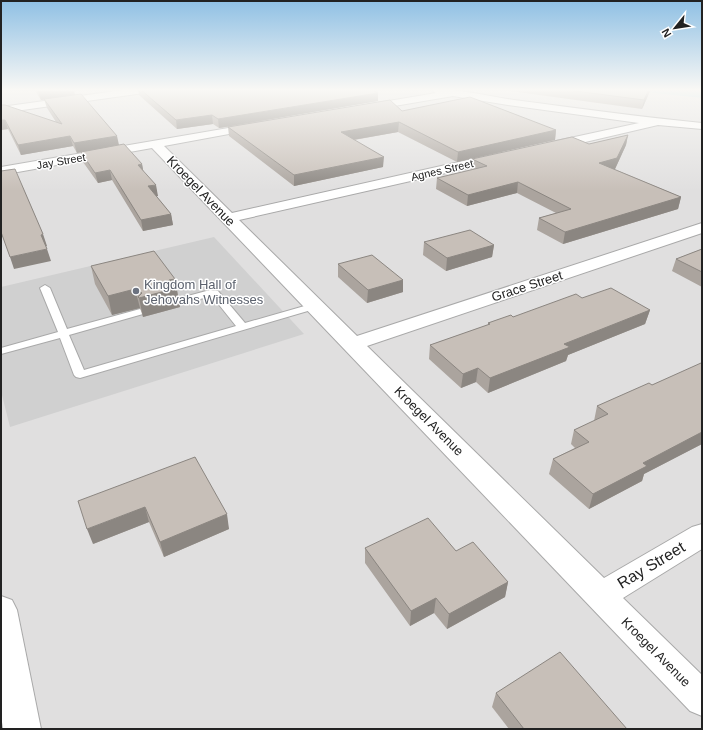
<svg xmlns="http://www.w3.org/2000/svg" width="703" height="730" viewBox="0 0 703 730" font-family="Helvetica,sans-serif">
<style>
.residential{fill:#e0dfdf}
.religious{fill:#d0d0d0}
.water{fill:#aad3df}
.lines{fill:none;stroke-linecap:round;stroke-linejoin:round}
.service-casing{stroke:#a9a9a9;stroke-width:2}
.minor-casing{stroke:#a9a9a9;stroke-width:2}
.tertiary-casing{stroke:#a9a9a9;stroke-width:2}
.service{fill:#fff;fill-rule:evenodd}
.minor{fill:#fff;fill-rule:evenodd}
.tertiary{fill:#fff;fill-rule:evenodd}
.wall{fill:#aba49e}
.shaded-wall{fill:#8b8681}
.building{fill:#c7bfb8;stroke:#8b8681}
.worship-dot{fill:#6b7280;stroke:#fff;stroke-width:1.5}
.labels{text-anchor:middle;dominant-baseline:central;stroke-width:3;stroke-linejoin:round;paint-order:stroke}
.far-street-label{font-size:11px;fill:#222;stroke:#fff}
.street-label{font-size:13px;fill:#222;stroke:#fff}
.worship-label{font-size:13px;fill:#5b616d;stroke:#fff;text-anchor:start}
.near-street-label{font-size:16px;fill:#222;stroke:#fff}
</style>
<rect width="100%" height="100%" fill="#f2efe9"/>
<path class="residential" d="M1,89H614L702,98V729H1Z"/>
<path class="religious" d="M214,237L304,334L10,427L1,391V287Z"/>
<path class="water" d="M614,89H702V98Z"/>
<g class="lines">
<g class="service-casing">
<path id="service" d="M45,285L50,288L67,329L140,309L145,312L143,314L69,335L84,370L236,326L212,296L176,305L173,304L171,302L173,300L210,290L218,291L245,323L315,303L320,306L318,308L80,378L76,377L74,375L60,338L1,354V348L58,332L40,288Z"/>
</g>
<g class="minor-casing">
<g id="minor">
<path d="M130,89H156L151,92L1,113V107Z"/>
<path d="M433,89C460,89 487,96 514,100C577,108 639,117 702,123V129L658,125L551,150L547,149L545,146L547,143L639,123L508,105L453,96L365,111L360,108L365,105L436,93L434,92Z"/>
<path d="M257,123L261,124L263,126L261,128L164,146L232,213L499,153L503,154L505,157L503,160L499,161L239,220L357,336L702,223V233L367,346L604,578L692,527L702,524V549L623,598L702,675V716L690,711L152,148L1,175V167Z"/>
</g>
</g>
<g class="tertiary-casing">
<path id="tertiary" d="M1,596L12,600L17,610L41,729H3L1,715Z"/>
</g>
<use href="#service" class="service"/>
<use href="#minor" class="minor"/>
<use href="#tertiary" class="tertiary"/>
</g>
<g class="wall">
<path d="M34,89H86L74,91L75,95L119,145L142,164L143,170L158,196H156L171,214L173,225L143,231L112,180L98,183L83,162L81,152L77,153L73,146L21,155L8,129L1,130V105L56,122L47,108L44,99L41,100Z"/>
<path d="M138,89H370L378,101L261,121L402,111L556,130L555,140L457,162L398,132L354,140L383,167L294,186L229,136L228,127L219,128L213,124L177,129L139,95Z"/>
<path d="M495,89H651L642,109Z"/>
<path d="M628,135L626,145L615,169H614L681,197L678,209L563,244L537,230L539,218L556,213L517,193L467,206L436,189L437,178L472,170L471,169L472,159L589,144Z"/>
<path d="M424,242L494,245L492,257L446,271L423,255Z"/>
<path d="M702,249V287L672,271L676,259Z"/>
<path d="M338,264L403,280V292L367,303L338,277Z"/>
<path d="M91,266L175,279L180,307L143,317L140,308L112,315L95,284Z"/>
<path d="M582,298L650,310L645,324L568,355L566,361L488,393L476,382L461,388L429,359L430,345L488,325V323L513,317Z"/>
<path d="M702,364V444L644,474L642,481L589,509L549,474L553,459L575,448L571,444L574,430L594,421L597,406L652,385Z"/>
<path d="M195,457L229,529L164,557L149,522L93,544Z"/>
<path d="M365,548L456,551L508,582L505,597L447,629L434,613L410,626L365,563Z"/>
<path d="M496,693L627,729H509L492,707Z"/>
</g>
<g class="shaded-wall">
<path d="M56,89H86L74,91L75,95L41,100L38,91Z"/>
<path d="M649,89H651L642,109L644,100Z"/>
<path d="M378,93V101L219,128L218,119Z"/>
<path d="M212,115L213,124L177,129L176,120Z"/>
<path d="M1,120H5L8,129L1,130Z"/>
<path d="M399,122L398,132L341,142V132Z"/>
<path d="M556,130L555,140L457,162L458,152Z"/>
<path d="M628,135L626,145L615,169L597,173L599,163Z"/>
<path d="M70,136L73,146L21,155L18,145Z"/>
<path d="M117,136L119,145L77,153L74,143Z"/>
<path d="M384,157L383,167L294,186V175Z"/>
<path d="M142,164L144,175L138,165Z"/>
<path d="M110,170L112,180L98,183L95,173Z"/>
<path d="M518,182L517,193L467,206L468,195Z"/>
<path d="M156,185L158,196L150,197L148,186Z"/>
<path d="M681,197L678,209L563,244L565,232Z"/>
<path d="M171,214L173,225L143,231L141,220Z"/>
<path d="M43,234L47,246L44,247L41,235Z"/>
<path d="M494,245L492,257L446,271L447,258Z"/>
<path d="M47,249L51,261L14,269L10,257Z"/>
<path d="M175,279L180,307L143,317L139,298L166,284L169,280Z"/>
<path d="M403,280V292L367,303L368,290Z"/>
<path d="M135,289L140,308L112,315L108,296Z"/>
<path d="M650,310L645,324L568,355L566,361L488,393L490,378L564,344Z"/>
<path d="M478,368L476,382L461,388L463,374Z"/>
<path d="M702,432V444L644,474L642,481L589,509L593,494L643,463Z"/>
<path d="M145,507L149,522L93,544L87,529Z"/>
<path d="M227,514L229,529L164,557L160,542Z"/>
<path d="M508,582L505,597L447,629L449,614Z"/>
<path d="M436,598L434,613L410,626L411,611Z"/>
</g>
<g class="building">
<path d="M37,89H56L38,91Z"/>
<path d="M140,89H370L378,93L218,119L212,115L176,120Z"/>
<path d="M560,89H649L644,100Z"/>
<path d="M81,94L117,136L74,143L70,136L18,145L5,120H1V105H5L62,124L44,99Z"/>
<path d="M470,97L556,130L458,152L399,122L341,132L384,157L294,175L228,127L390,100L402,111Z"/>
<path d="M628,135L617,158L599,163L681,197L565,232L539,218L571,209L518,182L468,195L437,178L487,166L472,159L572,137L589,144Z"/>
<path d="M124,144L142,164L138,165L156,185L148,186L171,214L141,220L110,170L95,173L81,152Z"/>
<path d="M15,169L43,234L41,235L47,249L10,257L1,232V171Z"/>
<path d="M470,230L494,245L447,258L424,242Z"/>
<path d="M702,249V272L676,259Z"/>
<path d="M154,251L175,279L169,280L166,284L172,288H177L139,298L138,297L142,293L135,289L108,296L91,266Z"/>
<path d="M372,255L403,280L368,290L338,264Z"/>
<path d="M611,288L650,310L564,344L570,347L490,378L478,368L463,374L430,345L490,324L488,323L511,315L513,317L576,294L582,298Z"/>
<path d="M701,363L702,364V432L643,463L647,466L593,494L553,459L589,442L574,430L608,414L597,406L649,383L652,385Z"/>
<path d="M195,457L227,514L160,542L145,507L87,529L78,501Z"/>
<path d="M428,518L456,551L473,542L508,582L449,614L436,598L411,611L365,548Z"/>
<path d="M560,652L627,729H524L496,693Z"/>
</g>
<linearGradient id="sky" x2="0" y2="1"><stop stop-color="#8fc0e4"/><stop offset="0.47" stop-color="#f9f8f5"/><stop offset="1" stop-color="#f9f8f5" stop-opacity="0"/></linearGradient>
<rect width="703" height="191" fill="url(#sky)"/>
<circle class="worship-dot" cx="136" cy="291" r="4"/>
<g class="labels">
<g class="far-street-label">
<text transform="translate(61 161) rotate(-10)">Jay Street</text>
<text transform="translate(442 170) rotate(-13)">Agnes Street</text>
</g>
<g class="street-label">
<text transform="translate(201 191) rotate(46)">Kroegel Avenue</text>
<text transform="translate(527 286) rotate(-18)">Grace Street</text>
<text transform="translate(429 421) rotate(45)">Kroegel Avenue</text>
<text transform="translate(656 652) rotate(45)">Kroegel Avenue</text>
</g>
<g class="worship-label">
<text x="144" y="284">Kingdom Hall of<tspan x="144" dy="15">Jehovahs Witnesses</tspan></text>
</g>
<g class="near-street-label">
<text transform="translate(651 565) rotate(-31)">Ray Street</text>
</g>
</g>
<rect width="703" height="730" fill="none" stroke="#222222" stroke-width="4"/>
<g transform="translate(675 28) rotate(240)" stroke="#ffffff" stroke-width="3" paint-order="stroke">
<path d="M0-3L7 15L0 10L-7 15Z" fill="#222222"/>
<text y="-6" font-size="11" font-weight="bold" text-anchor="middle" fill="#222222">N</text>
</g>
</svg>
